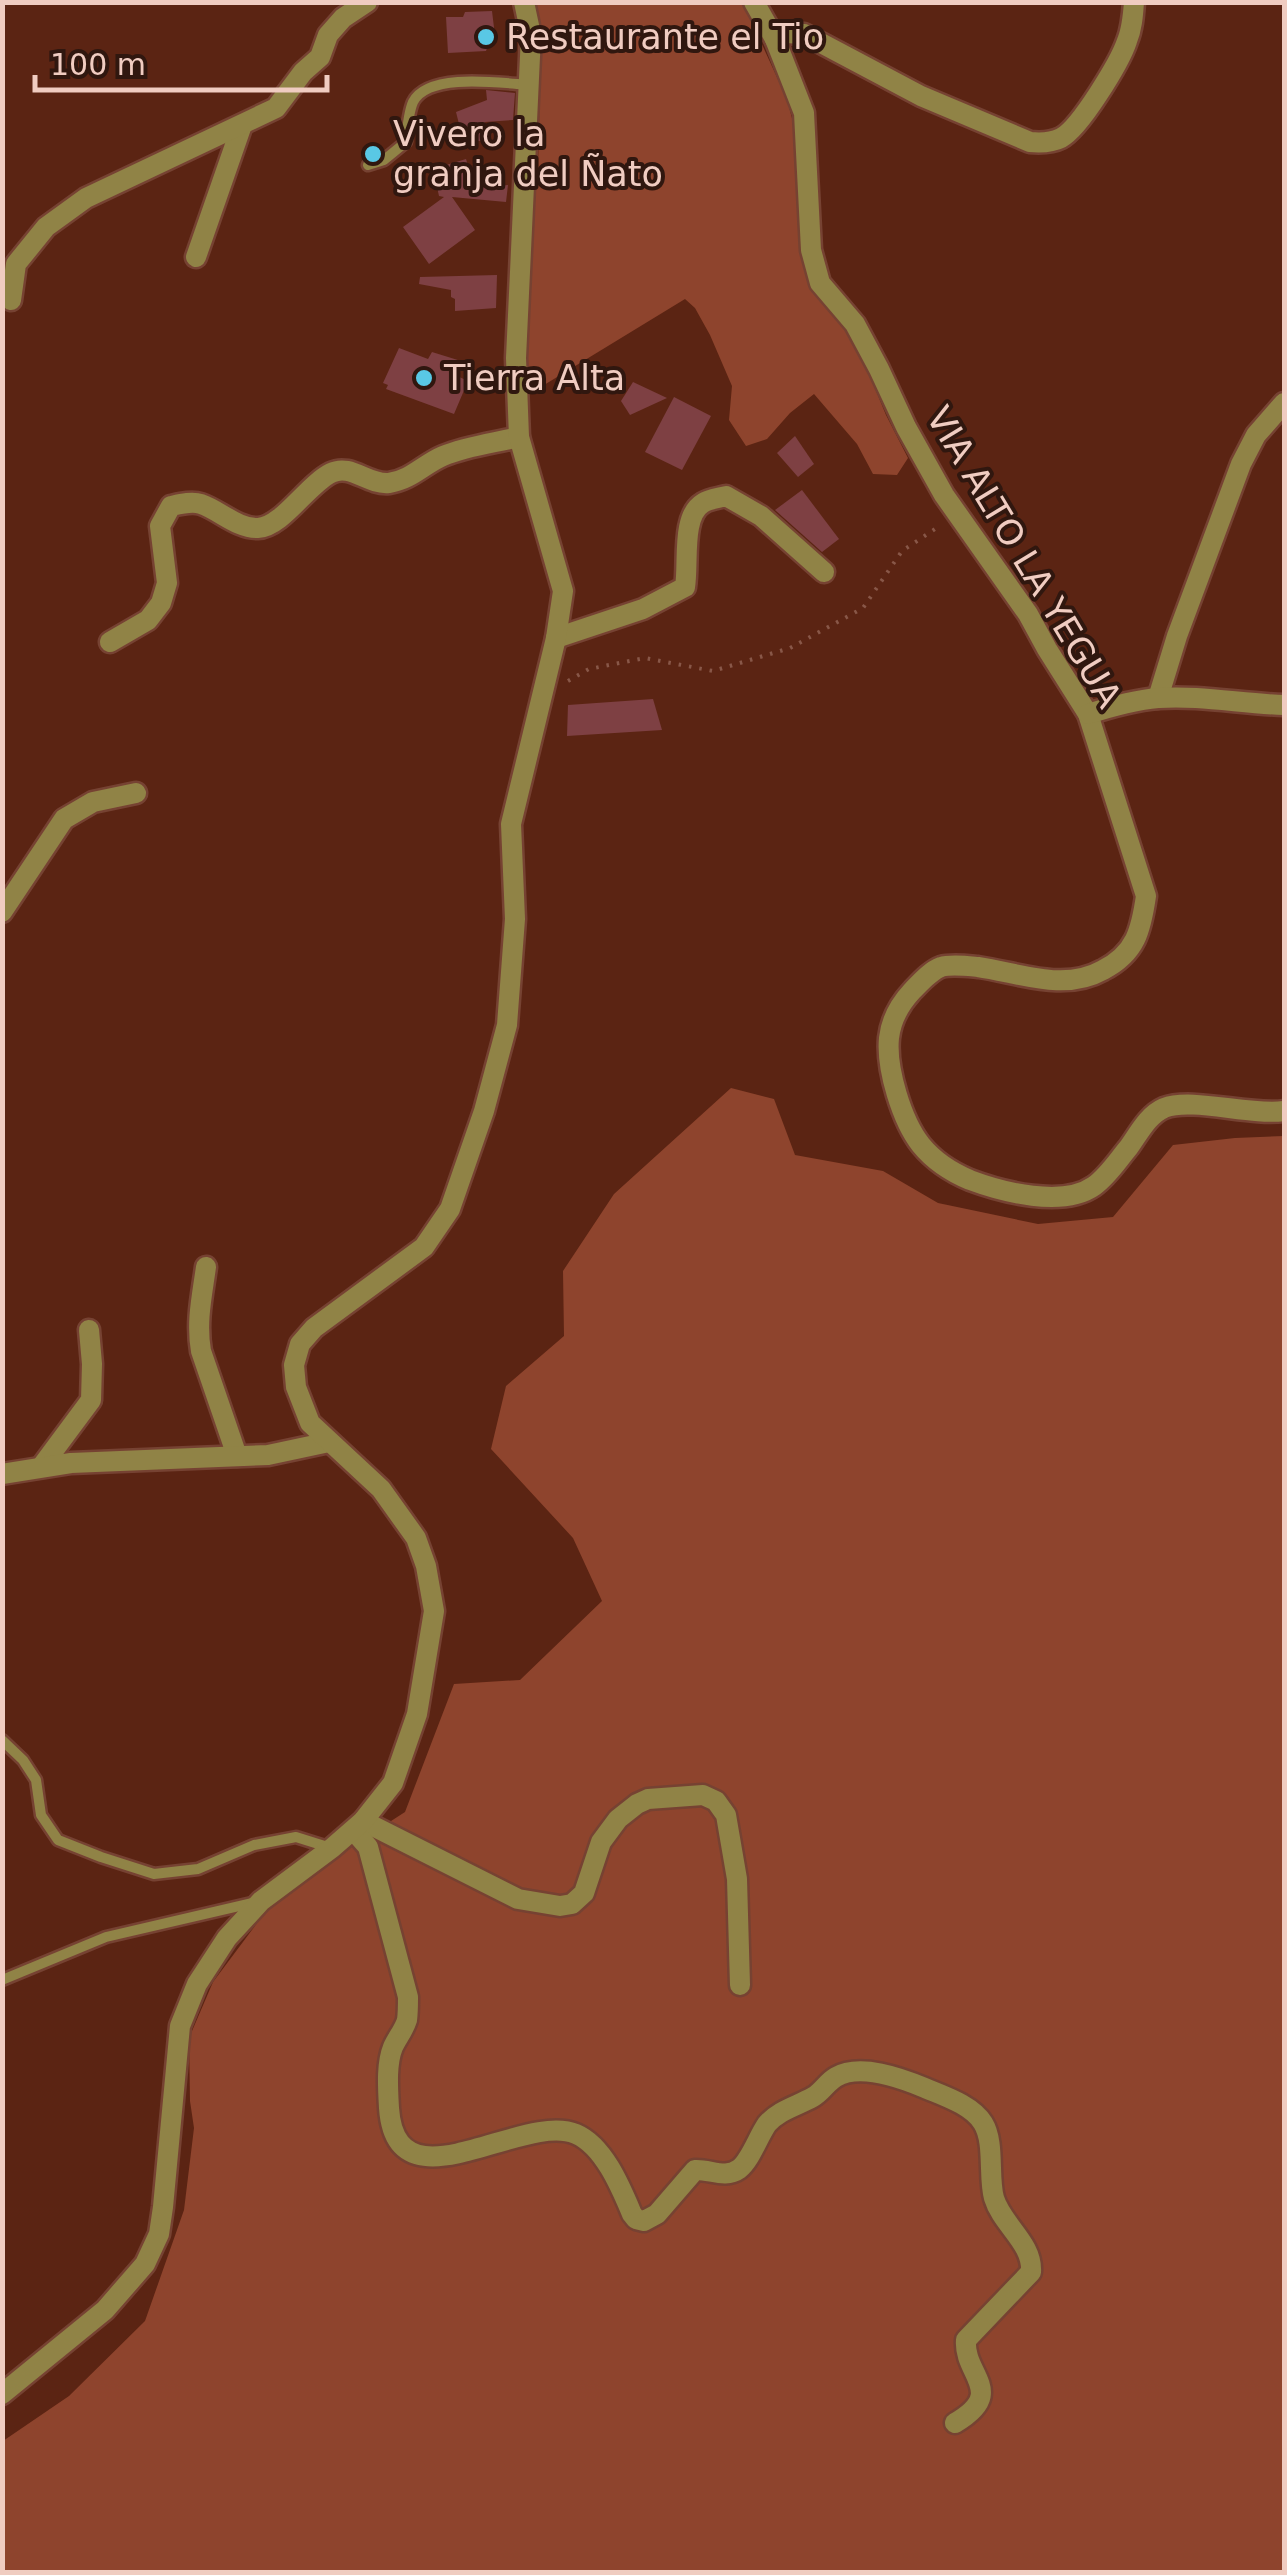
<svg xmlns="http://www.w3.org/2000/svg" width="1287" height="2575" viewBox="0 0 1287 2575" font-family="'DejaVu Sans',sans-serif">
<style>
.green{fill:#8e442d}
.building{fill:#7e4043}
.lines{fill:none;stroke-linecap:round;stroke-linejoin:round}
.service-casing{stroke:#764232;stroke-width:15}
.minor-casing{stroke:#764232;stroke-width:25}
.tertiary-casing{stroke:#764232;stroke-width:25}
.path{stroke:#885748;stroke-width:4;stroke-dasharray:2.5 8;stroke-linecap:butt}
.service{stroke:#908346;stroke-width:10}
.minor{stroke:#908346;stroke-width:20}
.tertiary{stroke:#908346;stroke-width:20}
.poi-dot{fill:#59c8e5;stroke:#30170f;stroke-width:4}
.labels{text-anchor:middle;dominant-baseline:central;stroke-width:8;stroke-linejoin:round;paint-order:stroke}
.poi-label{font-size:35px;fill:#f0ccc1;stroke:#30170f;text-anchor:start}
.street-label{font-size:35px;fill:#f0ccc1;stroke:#30170f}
</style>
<rect width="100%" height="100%" fill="#5b2413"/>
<g class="green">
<path d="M533,3H743L787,99L794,126L804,266L831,309L849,325L886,415L908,458L897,475L873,474L857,444L814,394L790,413L767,439L746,446L729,420L732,386L710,335L695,308L685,299L526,396L524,356L531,276L533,205L538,170L541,26L536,22Z"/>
<path d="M731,1088L774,1099L795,1155L883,1171L938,1203L1038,1224L1113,1217L1173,1145L1235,1138L1284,1136V2572H3V2441L69,2396L145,2321L184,2210L194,2128L190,2101L189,2038L213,1982L269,1907L315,1870L405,1812L454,1684L520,1680L602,1601L573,1538L491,1449L506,1386L564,1336L563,1271L614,1194Z"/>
</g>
<g class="building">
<path d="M492,11L496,44L488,45L486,51L448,53L446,17H463L465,12Z"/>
<path d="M486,90L515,93L513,120L485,122L489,139L464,144L456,112L487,100Z"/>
<path d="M466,159L475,188L508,185L506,202L452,197L475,230L429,264L403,227L444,197L439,196L433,169Z"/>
<path d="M497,275L496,308L455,311V299L451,297V290L419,284L420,277Z"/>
<path d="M399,348L428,359L432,352L461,361L455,375L468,381L454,414L386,389L388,385L383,383Z"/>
<path d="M633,382L667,398L630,415L621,401Z"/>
<path d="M674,397L711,416L682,470L645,452Z"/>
<path d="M795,436L814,464L798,477L777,453Z"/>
<path d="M802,490L839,539L822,552L775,510Z"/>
<path d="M653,699L662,730L567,736L568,705Z"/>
</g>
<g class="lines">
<g class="service-casing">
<g id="service">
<path d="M368,165L384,160L406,142C407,130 408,114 413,102C428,72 501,83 529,85"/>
<path d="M2,1740L23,1760L36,1780L41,1815L58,1840L101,1857L154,1874L198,1869L254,1845L296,1837L331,1848"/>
<path d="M2,1980L106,1937L256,1902"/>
</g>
</g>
<g class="minor-casing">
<g id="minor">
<path d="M754,2L775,39L804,113L811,250L820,283L855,324L879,369L906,427L944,495L1028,614L1047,649L1088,714L1146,896C1141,930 1136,953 1103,970C1064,992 1020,973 978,967C967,966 951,964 941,967C930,971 919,984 912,991C900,1004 891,1020 889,1038C886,1069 902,1121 921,1145C934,1161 951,1172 970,1180C1002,1192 1063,1208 1094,1186C1108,1176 1118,1160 1129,1147C1139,1133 1148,1115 1164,1108C1192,1097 1250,1116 1284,1111"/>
<path d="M775,39L785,33L804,34L921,96L1030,142C1041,143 1051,143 1061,138C1080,128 1120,62 1127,41C1132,29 1133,16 1134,2"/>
<path d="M196,257L242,125"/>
<path d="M11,300L16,264L46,227L86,198L276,108L303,72L320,57L328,35L343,18L367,2"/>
<path d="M556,638L643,609L685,587C689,563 681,516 703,503C709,499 719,498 726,496L761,516L824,572"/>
<path d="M110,642L148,620L161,603L167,583L160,526L171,506C180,504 192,501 201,504C219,510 238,529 258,528C282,527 307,485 331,473C351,463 367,485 389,483C411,480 424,464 443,456C467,446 494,443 519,437"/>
<path d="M1158,698L1177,636L1241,464L1256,435L1284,403"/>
<path d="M1088,714C1110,707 1135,700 1158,698C1200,695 1243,704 1284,705"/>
<path d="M2,912L64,819L93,802L136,793"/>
<path d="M206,1267C202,1296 196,1322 201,1351L237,1456"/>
<path d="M42,1466L91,1400L92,1364L89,1330"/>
<path d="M2,1474L71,1463L268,1455L329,1442"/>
<path d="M363,1821L518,1899L560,1906L572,1904L584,1893L601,1842L618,1819L637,1804L648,1799L703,1795L716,1801L726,1815L737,1879L740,1985"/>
<path d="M354,1831L368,1847L408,1997C408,2004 408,2013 407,2020C404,2030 397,2038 393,2047C386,2064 388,2089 389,2108C396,2213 522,2111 576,2134C604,2146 621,2188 632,2214L636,2219L644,2221L657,2214L695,2170C710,2169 725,2179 739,2169C750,2161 758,2137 767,2124C779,2110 797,2106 813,2097C822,2092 827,2082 836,2077C860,2063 901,2078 925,2088C944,2096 972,2105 983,2123C995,2142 988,2177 994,2198C1002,2225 1033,2243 1031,2272L966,2340C963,2375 1008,2392 955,2423"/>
</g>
</g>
<g class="tertiary-casing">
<path id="tertiary" d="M2,2394L105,2310L145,2264L159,2234L163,2207L180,2026L197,1984L227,1938L261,1901L332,1848L363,1821L393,1783L417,1714L434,1611L426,1566L416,1538L381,1489L310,1423L296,1387L294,1365L300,1344L314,1328L424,1247L450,1209L484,1111L507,1025L515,919L511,824L556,638L563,591L519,437L516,358L531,35L524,2"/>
</g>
<path class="path" d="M568,681L589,669L645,658L713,671L790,648L863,608L902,551L941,525"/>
<use href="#service" class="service"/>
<use href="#minor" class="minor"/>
<use href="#tertiary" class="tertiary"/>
</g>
<g class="poi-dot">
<circle cx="486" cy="37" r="10"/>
<circle cx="373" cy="154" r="10"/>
<circle cx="424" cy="378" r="10"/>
</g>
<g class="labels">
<g class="poi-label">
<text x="506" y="37">Restaurante el Tio</text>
<text x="393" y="134">Vivero la<tspan x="393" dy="40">granja del Ñato</tspan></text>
<text x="444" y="378">Tierra Alta</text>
</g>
<g class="street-label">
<text transform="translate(1024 557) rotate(59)">VIA ALTO LA YEGUA</text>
</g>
</g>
<rect width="1287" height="2575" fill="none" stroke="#f0ccc1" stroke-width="10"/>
<path d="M35 75v15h292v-15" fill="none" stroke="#f0ccc1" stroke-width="5"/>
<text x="50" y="75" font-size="30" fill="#f0ccc1" stroke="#30170f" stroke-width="8" paint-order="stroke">100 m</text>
</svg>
